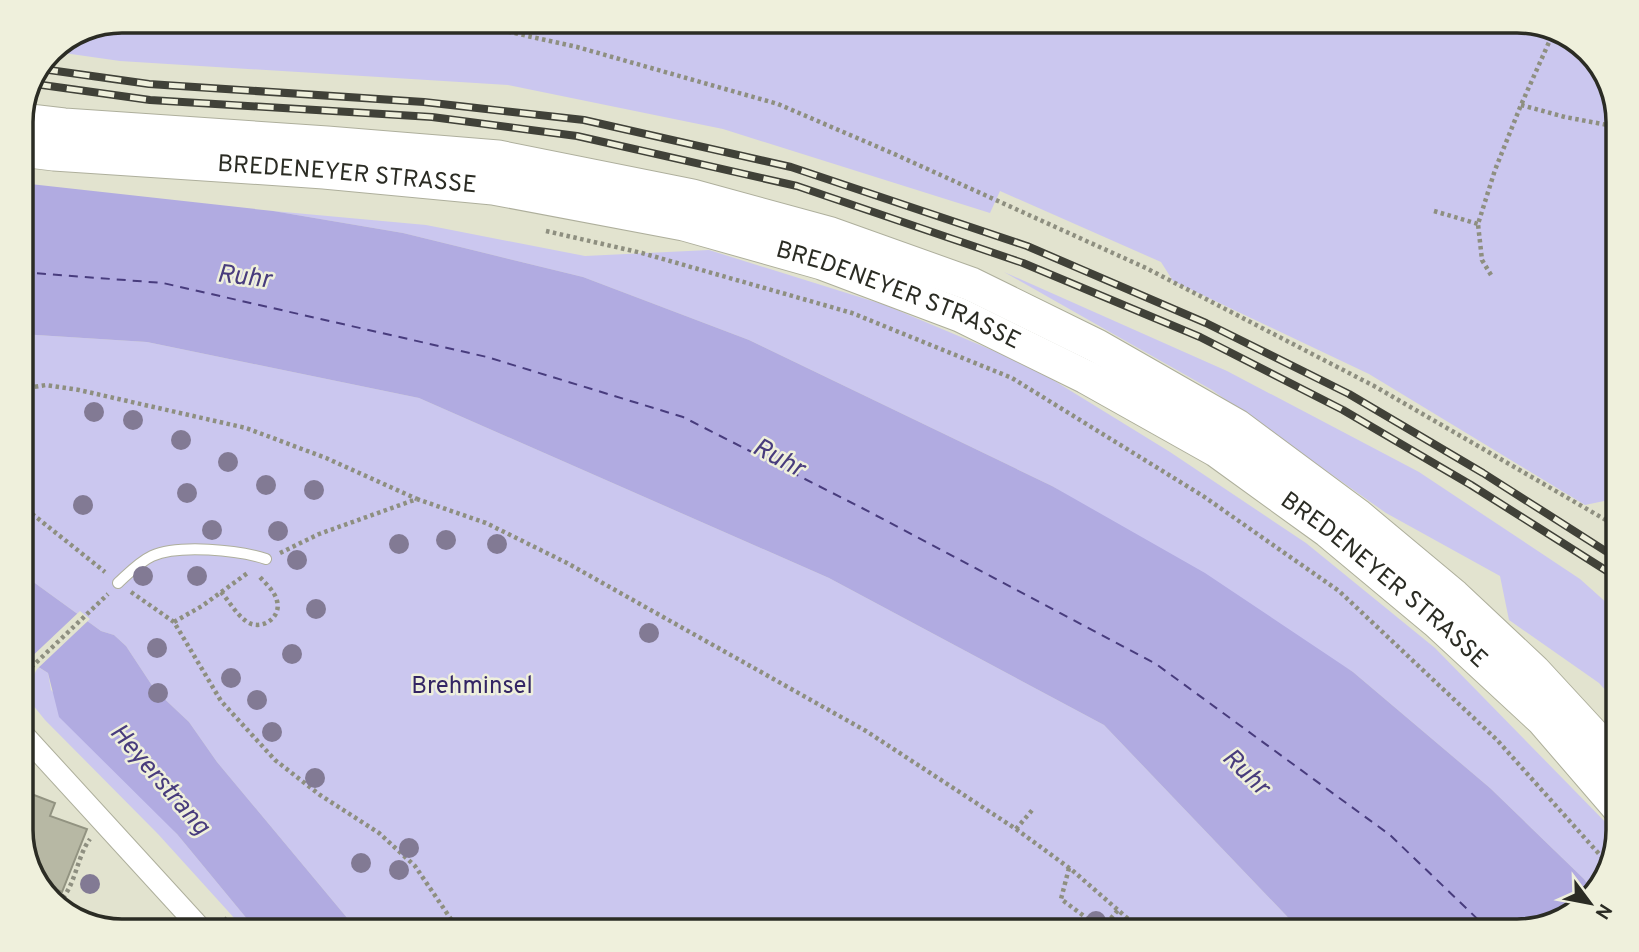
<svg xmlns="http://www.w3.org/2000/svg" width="1639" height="952" viewBox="0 0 1639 952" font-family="Overpass,sans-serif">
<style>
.green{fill:#cbc7ef}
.water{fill:#b1abe1}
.pier{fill:#e2e3cf}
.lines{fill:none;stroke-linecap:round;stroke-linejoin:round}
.ferry{stroke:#483c7d;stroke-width:2;stroke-dasharray:9 7;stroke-linecap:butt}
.building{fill:#b7b8a4;stroke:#929381;stroke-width:2}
.lane-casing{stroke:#aeaf9c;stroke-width:12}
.street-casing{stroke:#aeaf9c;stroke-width:23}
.primary-casing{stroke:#aeaf9c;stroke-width:35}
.path{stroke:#8e8f80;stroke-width:4.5;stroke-dasharray:3.5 3.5;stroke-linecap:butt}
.lane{stroke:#fff;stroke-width:10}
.street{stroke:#fff;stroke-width:21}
.primary{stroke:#fff;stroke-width:33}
.rail-casing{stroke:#404138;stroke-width:8}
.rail{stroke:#eff0dc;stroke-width:5;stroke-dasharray:16;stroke-linecap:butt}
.tree{fill:#827a94}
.labels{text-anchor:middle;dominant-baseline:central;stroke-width:5;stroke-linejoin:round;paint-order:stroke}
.street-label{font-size:24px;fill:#2b2c24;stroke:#eff0dc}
.park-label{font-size:24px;fill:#332564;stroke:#eff0dc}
.water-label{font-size:26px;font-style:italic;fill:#483c7d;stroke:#eff0dc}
.rim{fill:none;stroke:#2b2c24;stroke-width:3.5}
</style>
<rect width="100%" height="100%" fill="#e2e3cf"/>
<g class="green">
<path d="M122,21H1517L1568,35L1604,71L1618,116V509L1604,501L1585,505L1369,374L1173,281L1161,262L1000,191L990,213L723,129L508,85L120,61L50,51Z"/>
<path d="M273,211L426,225L585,256L709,250L885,305L1032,367L1170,452L1306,543L1435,648L1617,834L1604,881L1593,892L1584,879L1490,788L1353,672L1052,486L749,340L583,277L403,233Z"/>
<path d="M1004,272L1227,371L1419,472L1580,579L1618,613V704L1599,683L1509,620L1500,576L1386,513L1212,390Z"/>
<path d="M21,334L147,342L419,398L829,578L1104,725L1301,931H358L217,762L189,722L155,690L126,646L114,635L101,631L21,573Z"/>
<path d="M38,667L48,673L51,690L177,834L257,931H246L158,834L45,720L24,694Z"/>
</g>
<g class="water">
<path d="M21,183L273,211L403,233L583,277L749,340L1052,486L1205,573L1353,672L1490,788L1584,879L1593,892L1568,917L1518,931H1301L1104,725L829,578L419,398L147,342L21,334Z"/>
<path d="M21,573L101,631L114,635L126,646L155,690L189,722L217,762L358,931H257L177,834L59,717L48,673L21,656Z"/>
</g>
<path class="pier" d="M80,611L90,619L36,670L26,662Z"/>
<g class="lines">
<path class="ferry" d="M21,272L163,283L487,357L683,417L862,508L1156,664L1390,835L1490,931"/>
</g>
<path class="building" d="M21,790L55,803L50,816L87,829L62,892L35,881L21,836Z"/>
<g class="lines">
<g class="lane-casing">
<path id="lane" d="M118,583C129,573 139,562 152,556C179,544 238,550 266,559"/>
</g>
<g class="street-casing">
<path id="street" d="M21,732L203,931"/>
</g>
<g class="primary-casing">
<g id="primary">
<path d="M21,120L64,125L327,143L498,157L692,196L831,234L971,284L1097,346L1237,426L1357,515L1454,596L1534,671L1618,762"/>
<path id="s1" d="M21,150L54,154L324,172L493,188L684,224L822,263L960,315L1086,377L1216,450L1328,531L1436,621L1543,720L1618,807"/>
</g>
</g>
<g class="path">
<path d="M460,21L577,47L778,104L892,153L1146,268L1376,387L1618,527"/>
<path d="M1521,105L1565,117L1618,127"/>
<path d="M1434,211L1478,224"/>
<path d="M546,231L642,253L852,313L1012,378L1203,496L1339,591L1497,740L1609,865"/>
<path d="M1491,275L1482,260L1478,224L1495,170L1521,105L1554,31"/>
<path d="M21,389L46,385L79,390L246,428L326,458L417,499"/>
<path d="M21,505L105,572"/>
<path d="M280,553L319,534L417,499L486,523L567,563L866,731L1016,829L1072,870L1142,931"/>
<path d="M131,592L174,622L221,701L275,760L320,795L379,833L415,866L459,931"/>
<path d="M221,592C229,601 236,614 246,621C260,632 282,618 277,601C275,591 264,582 258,575"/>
<path d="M174,622L202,606L249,572"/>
<path d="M21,677L108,594"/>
<path d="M1016,829L1034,808"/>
<path d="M1069,868L1061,899L1104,931"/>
<path d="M58,903C76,887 76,858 90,839"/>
<path d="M224,918L236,931"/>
<path d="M1106,931L1107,923L1118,910"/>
</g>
<use href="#lane" class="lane"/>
<use href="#street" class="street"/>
<use href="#primary" class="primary"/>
<g class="rail-casing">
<g id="rail">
<path d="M42,69L149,84L424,102L584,120L791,167L1027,246L1206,323L1349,394L1483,473L1618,559"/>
<path d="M35,84L150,100L432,117L577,136L797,186L1023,263L1200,337L1343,410L1471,485L1618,578"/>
</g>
</g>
<use href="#rail" class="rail"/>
</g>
<g class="tree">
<circle cx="94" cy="412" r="10"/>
<circle cx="133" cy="420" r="10"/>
<circle cx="181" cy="440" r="10"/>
<circle cx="228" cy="462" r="10"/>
<circle cx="266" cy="485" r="10"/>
<circle cx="314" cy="490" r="10"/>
<circle cx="187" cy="493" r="10"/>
<circle cx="83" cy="505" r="10"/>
<circle cx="212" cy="530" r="10"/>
<circle cx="278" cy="531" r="10"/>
<circle cx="446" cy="540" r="10"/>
<circle cx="399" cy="544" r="10"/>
<circle cx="497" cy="544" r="10"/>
<circle cx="297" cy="560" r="10"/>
<circle cx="143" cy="576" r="10"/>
<circle cx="197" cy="576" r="10"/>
<circle cx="316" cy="609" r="10"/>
<circle cx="649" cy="633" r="10"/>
<circle cx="157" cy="648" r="10"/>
<circle cx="292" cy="654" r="10"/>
<circle cx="231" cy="678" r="10"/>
<circle cx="158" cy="693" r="10"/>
<circle cx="257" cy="700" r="10"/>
<circle cx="272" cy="732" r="10"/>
<circle cx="315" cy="778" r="10"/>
<circle cx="409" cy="848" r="10"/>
<circle cx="361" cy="863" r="10"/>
<circle cx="399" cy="870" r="10"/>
<circle cx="90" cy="884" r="10"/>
<circle cx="1096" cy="921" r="10"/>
</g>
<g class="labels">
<g class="street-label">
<text stroke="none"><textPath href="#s1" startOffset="327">BREDENEYER STRASSE</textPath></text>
<text stroke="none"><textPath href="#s1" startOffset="894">BREDENEYER STRASSE</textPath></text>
<text stroke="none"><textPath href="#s1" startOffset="1461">BREDENEYER STRASSE</textPath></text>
</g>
<g class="park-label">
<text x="472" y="687">Brehminsel</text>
</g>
<g class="water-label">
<text transform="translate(244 278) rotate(7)">Ruhr</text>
<text transform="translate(778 459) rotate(28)">Ruhr</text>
<text transform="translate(1245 773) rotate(44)">Ruhr</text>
<text transform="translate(159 780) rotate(49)">Heyerstrang</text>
</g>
</g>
<path d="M0 0H1639V952H0ZM122 33H1517A89 89 0 0 1 1606 122V830A89 89 0 0 1 1517 919H122A89 89 0 0 1 33 830V122A89 89 0 0 1 122 33Z" fill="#eff0dc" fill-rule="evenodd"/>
<path class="rim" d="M122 33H1517A89 89 0 0 1 1606 122V830A89 89 0 0 1 1517 919H122A89 89 0 0 1 33 830V122A89 89 0 0 1 122 33Z"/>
<g transform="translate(1590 903) rotate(122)" stroke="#eff0dc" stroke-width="5" paint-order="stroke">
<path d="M0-5L12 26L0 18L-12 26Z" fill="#2b2c24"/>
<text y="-10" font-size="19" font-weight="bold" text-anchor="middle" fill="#2b2c24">N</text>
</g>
</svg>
